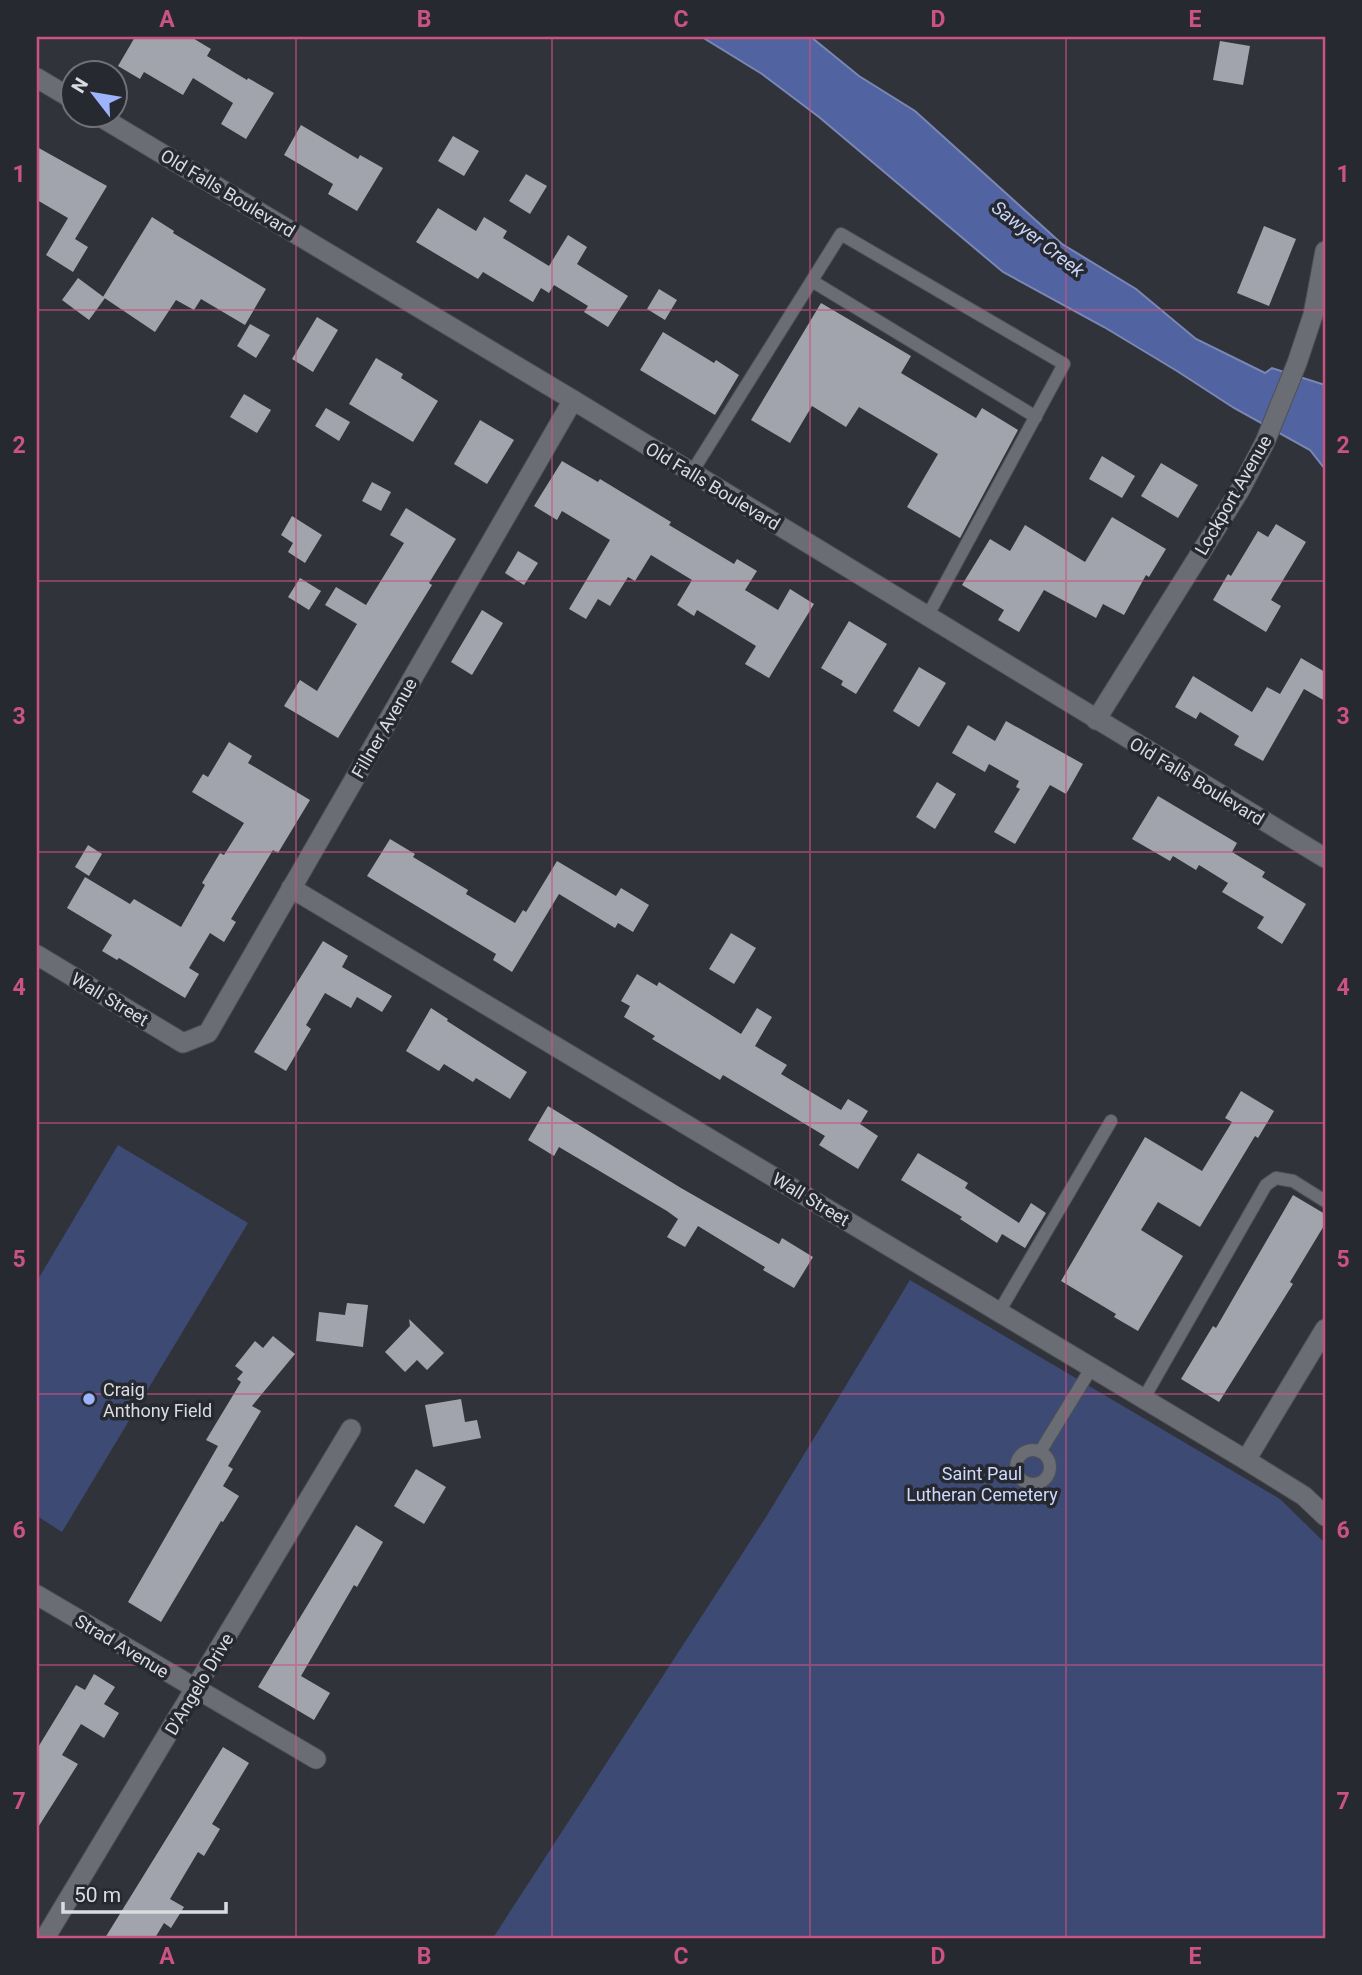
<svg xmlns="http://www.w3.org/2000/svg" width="1362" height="1975" viewBox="0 0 1362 1975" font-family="Roboto,sans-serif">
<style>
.green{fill:#3d4a73}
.water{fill:#5163a0;stroke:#7a87b4;stroke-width:2}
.building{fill:#a1a4ad}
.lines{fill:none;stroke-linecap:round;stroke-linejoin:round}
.service-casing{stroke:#4f5157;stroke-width:14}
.minor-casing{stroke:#4f5157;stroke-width:21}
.tertiary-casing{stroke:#4f5157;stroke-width:21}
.service{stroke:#6b6d75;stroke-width:12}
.minor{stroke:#6b6d75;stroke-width:19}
.tertiary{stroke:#6b6d75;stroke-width:19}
.grid{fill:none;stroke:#ca5383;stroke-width:2;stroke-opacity:0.55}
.poi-dot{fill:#9db4fd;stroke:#272930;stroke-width:2.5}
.labels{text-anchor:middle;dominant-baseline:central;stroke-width:7;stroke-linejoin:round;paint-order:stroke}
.street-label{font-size:18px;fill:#dbdce1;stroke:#272930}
.poi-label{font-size:18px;fill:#dbdce1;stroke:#272930;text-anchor:start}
.park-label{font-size:18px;fill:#cdd9fd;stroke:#272930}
.water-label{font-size:19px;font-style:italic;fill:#c8d4f8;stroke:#272930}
.neatline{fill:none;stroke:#ca5383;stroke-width:2.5}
.grid-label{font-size:23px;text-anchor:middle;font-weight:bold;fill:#ca5383}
</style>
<rect width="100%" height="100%" fill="#31333a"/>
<g class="green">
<path d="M118,1145L248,1223L62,1532L37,1516V1281Z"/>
<path d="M910,1280L1280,1499L1325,1543V1938H493L766,1517Z"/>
</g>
<path class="water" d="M702,37H811L859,76L915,111L1062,244L1136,289L1196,339L1265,373L1272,368L1325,385V469L1310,450L1234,408L1177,371L1104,327L1003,272L819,117L762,74Z"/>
<g class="building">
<path d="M135,37H191L211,49L207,56L247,80L248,78L274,93L246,139L221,124L233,103L193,78L183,95L144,72L140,79L118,66Z"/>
<path d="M1220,41L1250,46L1243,85L1213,80Z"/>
<path d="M301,125L358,159L360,155L383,168L357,211L328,194L333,184L284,155Z"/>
<path d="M453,136L479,151L464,176L438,161Z"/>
<path d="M37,147L107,186L75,239L88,247L73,272L46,255L68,218L37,200Z"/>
<path d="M526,174L547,186L530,214L509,201Z"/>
<path d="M438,208L476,231L484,217L507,231L503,238L549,266L568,235L587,247L577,264L628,296L608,327L584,312L588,306L554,285L549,293L541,288L533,302L483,272L478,279L416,242Z"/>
<path d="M152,217L174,231L173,233L266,289L245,325L201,299L194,310L176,300L155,332L103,297Z"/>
<path d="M1264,226L1296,239L1269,306L1237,293Z"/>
<path d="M78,278L105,298L89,320L62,300Z"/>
<path d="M659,289L677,300L665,320L647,309Z"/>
<path d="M821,303L911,356L901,373L976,418L982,408L1018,430L960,538L907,507L938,454L859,407L846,427L812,406L790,443L751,420Z"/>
<path d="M317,317L338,330L313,372L292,359Z"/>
<path d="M250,324L270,335L256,358L237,346Z"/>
<path d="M663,332L714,363L716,360L739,375L715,415L640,370Z"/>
<path d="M376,358L403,374L401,378L438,401L413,442L349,404Z"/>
<path d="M244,394L271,410L257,433L230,417Z"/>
<path d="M326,408L350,422L339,441L315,426Z"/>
<path d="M480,420L514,440L487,484L454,464Z"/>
<path d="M1102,456L1135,476L1122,498L1089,479Z"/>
<path d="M562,461L598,482L600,479L671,522L669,525L734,564L737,559L757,571L745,590L778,610L790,589L814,604L769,678L745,664L756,646L697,610L694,616L677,605L692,580L651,555L635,581L628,577L610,606L598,599L586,619L569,609L610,540L562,511L557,520L534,506Z"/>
<path d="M1161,463L1198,485L1178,518L1141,496Z"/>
<path d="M372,482L391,492L381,511L362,501Z"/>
<path d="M406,508L456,539L429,583L432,585L338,738L284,706L300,680L317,691L357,624L325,605L336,587L366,605L404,543L390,535Z"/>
<path d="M292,516L322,535L305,563L288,552L293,543L281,535Z"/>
<path d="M1112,517L1166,549L1149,577L1146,575L1124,615L1103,604L1096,618L1044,590L1019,632L998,620L1004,610L962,585L990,539L1010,551L1025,525L1085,562Z"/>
<path d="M1276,524L1306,542L1271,600L1281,606L1266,632L1213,600L1228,574L1231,576L1258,531L1268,537Z"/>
<path d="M518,551L538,563L524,585L505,573Z"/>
<path d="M300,578L321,591L309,610L288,597Z"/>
<path d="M482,610L503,623L472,675L451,662Z"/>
<path d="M849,621L887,644L856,694L841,685L843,681L821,668Z"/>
<path d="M1301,658L1325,672V701L1304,689L1263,761L1234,745L1239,736L1200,712L1196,719L1175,707L1193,676L1252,712L1267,687L1280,694Z"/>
<path d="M919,667L946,683L919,727L893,711Z"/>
<path d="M1006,721L1083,764L1066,794L1050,785L1015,844L994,832L1020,789L1016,787L1019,781L989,764L985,772L952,753L968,725L995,741Z"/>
<path d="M229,742L252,756L248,763L310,800L278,853L273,850L231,919L236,922L224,942L210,933L189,968L199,974L185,998L119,958L117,960L102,951L112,935L67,908L85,877L130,904L134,899L181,927L205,885L202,883L220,853L224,855L244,823L192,792L203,774L208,777Z"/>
<path d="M937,782L956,794L935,829L916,817Z"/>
<path d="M1158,796L1237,843L1232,852L1265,872L1262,877L1306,904L1282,944L1257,928L1264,917L1222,892L1228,883L1199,865L1196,870L1173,856L1170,861L1132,839Z"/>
<path d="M390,839L415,854L413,857L468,890L466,894L515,923L523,910L526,912L557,861L616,896L621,888L649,905L633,932L618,923L615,928L559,894L512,972L493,960L496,954L367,876Z"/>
<path d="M88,845L102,854L89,876L75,867Z"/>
<path d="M731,933L756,948L734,984L709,969Z"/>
<path d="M323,941L348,956L342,967L392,996L382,1012L357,997L351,1008L325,993L306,1025L311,1029L286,1071L254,1052Z"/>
<path d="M637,974L657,986L659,982L741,1034L757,1008L772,1017L755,1046L787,1065L781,1074L841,1110L848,1099L868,1111L860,1124L878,1136L858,1169L819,1145L825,1136L723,1075L720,1080L652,1039L655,1036L624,1017L630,1006L621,1001Z"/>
<path d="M431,1008L448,1019L447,1021L527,1072L510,1099L476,1078L473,1082L444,1064L439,1071L406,1051Z"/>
<path d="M1241,1091L1274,1111L1258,1138L1255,1136L1200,1227L1158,1202L1141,1230L1183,1256L1138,1331L1114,1317L1116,1314L1061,1281L1145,1137L1202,1171L1232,1122L1225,1118Z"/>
<path d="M548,1106L681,1188L779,1244L782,1238L813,1257L794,1288L763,1270L765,1267L698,1226L685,1247L667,1237L678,1219L667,1211L559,1147L554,1156L528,1140Z"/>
<path d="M918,1153L968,1183L965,1188L1019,1223L1031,1203L1046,1213L1025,1248L1002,1234L997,1243L960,1219L962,1217L901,1180Z"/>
<path d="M1293,1195L1325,1214V1224L1290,1282L1293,1284L1219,1402L1181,1379L1213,1326L1216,1328Z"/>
<path d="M347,1303L368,1305L363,1347L316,1341L319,1312L345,1315Z"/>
<path d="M409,1319L444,1353L427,1370L417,1360L405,1372L385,1352L410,1326Z"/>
<path d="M273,1336L295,1354L252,1406L261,1411L228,1466L233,1469L223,1486L239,1496L223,1522L221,1521L161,1622L128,1602L218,1446L206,1440L241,1382L237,1379L243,1372L235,1366L255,1341L263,1348Z"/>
<path d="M461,1399L465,1422L477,1420L481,1438L433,1447L425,1405Z"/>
<path d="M416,1469L446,1487L424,1524L394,1506Z"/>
<path d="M356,1525L383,1542L357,1587L354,1585L301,1676L330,1693L314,1720L258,1687Z"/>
<path d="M94,1674L115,1687L104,1704L119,1713L104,1738L81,1724L62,1755L78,1764L37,1829V1749L76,1685L85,1690Z"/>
<path d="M223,1747L249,1763L212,1824L220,1829L204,1856L198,1852L170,1899L184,1907L171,1928L164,1923L155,1938H105Z"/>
</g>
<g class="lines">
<g class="service-casing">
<g id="service">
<path d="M812,281L1036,417"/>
<path d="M692,472L841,234L1064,364L927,617"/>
<path d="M999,1312L1111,1121"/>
<path d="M1144,1398L1266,1185L1276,1178L1293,1181L1325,1201"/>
<circle cx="1033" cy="1467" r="17"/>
<path d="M1040,1452L1092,1367"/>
</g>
</g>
<g class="minor-casing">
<g id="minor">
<path d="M291,888L1246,1460L1304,1496L1325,1516"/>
<path d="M37,955L183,1043L208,1033L573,400"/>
<path d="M1246,1460L1325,1329"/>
<path d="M37,1595L316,1759"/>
<path d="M45,1938L351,1429"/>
</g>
</g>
<g class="tertiary-casing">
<g id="tertiary">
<path d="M37,78L74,100"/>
<path d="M99,116L573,400L1325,858"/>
<path d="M1096,720L1240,490L1265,442L1297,363L1313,315L1325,251"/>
</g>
</g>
<use href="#service" class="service"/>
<use href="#minor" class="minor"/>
<use href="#tertiary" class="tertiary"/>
</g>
<path class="grid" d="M296,37V1938M552,37V1938M810,37V1938M1066,37V1938M37,310H1325M37,581H1325M37,852H1325M37,1123H1325M37,1394H1325M37,1665H1325"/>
<circle class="poi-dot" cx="89" cy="1399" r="7"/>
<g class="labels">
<g class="street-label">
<text transform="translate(228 193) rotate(31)">Old Falls Boulevard</text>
<text transform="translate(713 486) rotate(31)">Old Falls Boulevard</text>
<text transform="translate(1233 495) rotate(-60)">Lockport Avenue</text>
<text transform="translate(384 728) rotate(-60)">Fillner Avenue</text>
<text transform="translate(1197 781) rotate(31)">Old Falls Boulevard</text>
<text transform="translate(110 999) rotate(31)">Wall Street</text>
<text transform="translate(811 1199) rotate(31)">Wall Street</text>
<text transform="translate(122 1646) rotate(31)">Strad Avenue</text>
<text transform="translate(199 1684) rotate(-59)">D'Angelo Drive</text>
</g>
<g class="poi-label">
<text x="103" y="1389">Craig<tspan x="103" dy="21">Anthony Field</tspan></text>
</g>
<g class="park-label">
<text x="982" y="1473">Saint Paul<tspan x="982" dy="21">Lutheran Cemetery</tspan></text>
</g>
<g class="water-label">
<text transform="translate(1038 239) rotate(38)">Sawyer Creek</text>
</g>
</g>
<rect width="1362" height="1975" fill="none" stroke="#272930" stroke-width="77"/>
<g transform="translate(94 94) rotate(301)"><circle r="33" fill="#272930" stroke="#6f7177" stroke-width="2"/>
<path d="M0-5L12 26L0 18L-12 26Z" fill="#9db4fd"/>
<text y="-10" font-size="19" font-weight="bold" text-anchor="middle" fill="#dbdce1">N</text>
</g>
<path d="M63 1902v10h163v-10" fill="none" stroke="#dbdce1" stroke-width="3.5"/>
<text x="74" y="1902" font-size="21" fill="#dbdce1" stroke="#272930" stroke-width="5" paint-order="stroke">50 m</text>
<rect x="38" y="38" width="1286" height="1899" class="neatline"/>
<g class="grid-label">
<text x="167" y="27">A</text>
<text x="424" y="27">B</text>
<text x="681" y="27">C</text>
<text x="938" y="27">D</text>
<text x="1195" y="27">E</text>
<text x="19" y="182">1</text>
<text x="1343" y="182">1</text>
<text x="19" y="453">2</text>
<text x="1343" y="453">2</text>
<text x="19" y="724">3</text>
<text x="1343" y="724">3</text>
<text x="19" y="995">4</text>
<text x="1343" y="995">4</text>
<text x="19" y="1267">5</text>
<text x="1343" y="1267">5</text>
<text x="19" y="1538">6</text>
<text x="1343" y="1538">6</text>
<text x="19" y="1809">7</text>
<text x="1343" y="1809">7</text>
<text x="167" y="1964">A</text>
<text x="424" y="1964">B</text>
<text x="681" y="1964">C</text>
<text x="938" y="1964">D</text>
<text x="1195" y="1964">E</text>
</g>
</svg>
